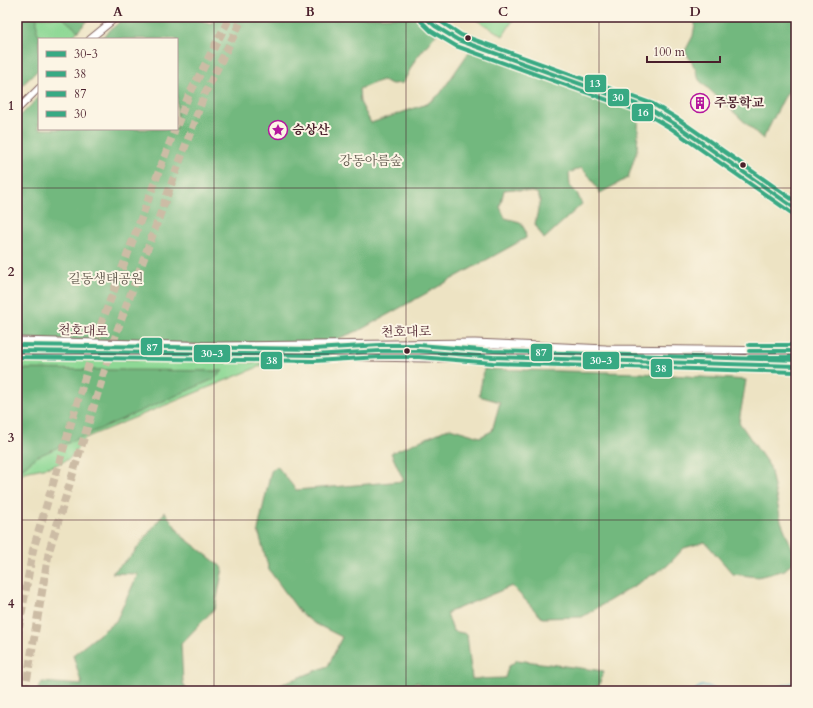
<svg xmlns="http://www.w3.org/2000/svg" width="813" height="708" viewBox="0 0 813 708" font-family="Cardo,'Noto Serif KR',serif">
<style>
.green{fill:#8ed895;stroke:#6c7c60}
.forest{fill:#72b87e;stroke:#5e6c54}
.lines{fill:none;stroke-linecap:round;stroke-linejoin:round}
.stream{stroke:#4db1cc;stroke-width:1.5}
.motorway-tunnel{stroke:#ccbca5;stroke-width:8;stroke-dasharray:8 4;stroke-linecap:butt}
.secondary-casing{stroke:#836460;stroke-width:8}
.primary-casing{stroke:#836460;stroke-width:9}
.secondary{stroke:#fff;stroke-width:6}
.primary{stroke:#fff;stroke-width:7}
.bus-1-casing{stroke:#fcf5e5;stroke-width:7}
.bus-2-casing{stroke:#fcf5e5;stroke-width:7}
.bus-3-casing{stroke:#fcf5e5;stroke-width:7}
.bus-4-casing{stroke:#fcf5e5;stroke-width:7}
.bus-5-casing{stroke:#fcf5e5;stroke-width:7}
.bus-6-casing{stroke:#fcf5e5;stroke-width:7}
.bus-1{stroke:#38a983;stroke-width:4}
.bus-2{stroke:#38a983;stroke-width:4}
.bus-3{stroke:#38a983;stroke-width:4}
.bus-4{stroke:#38a983;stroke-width:4}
.bus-5{stroke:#38a983;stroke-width:4}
.bus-6{stroke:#38a983;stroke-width:4}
.grid{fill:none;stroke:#4a1f2b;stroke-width:1;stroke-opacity:0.55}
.bus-dot{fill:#4a1f2b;stroke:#fcf5e5;stroke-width:1.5}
.labels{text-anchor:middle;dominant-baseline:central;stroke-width:4;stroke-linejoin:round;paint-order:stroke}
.poi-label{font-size:13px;font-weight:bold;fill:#4a1f2b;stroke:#fcf5e5;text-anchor:start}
.park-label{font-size:13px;fill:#5e564b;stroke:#fcf5e5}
.street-label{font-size:13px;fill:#4a1f2b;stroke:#fcf5e5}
.line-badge{stroke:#fcf5e5;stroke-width:1.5}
.badge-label{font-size:11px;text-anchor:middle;font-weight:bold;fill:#fff}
.neatline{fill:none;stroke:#4a1f2b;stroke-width:1.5}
.grid-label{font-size:13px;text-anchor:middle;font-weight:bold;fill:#4a1f2b}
</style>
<rect width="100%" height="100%" fill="#fcf5e5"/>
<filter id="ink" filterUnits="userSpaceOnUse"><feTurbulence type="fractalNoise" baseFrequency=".025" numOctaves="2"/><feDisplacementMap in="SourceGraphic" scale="8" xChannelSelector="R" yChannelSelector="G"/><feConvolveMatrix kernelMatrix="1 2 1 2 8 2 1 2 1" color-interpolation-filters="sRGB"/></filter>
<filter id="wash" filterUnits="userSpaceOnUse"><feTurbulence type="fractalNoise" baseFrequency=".012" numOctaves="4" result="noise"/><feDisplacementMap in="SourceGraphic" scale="16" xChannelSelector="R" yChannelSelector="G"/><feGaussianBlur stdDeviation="0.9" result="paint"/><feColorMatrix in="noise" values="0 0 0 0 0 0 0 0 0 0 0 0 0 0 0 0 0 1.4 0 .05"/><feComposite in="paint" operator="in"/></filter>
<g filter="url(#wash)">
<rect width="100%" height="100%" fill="#ede3c3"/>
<g class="green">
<path d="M17,17H91L70,39H39V69L17,90Z"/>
<path d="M472,17H515L503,36Z"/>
<path d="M17,356L268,363L85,438L69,459L53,466L24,472L17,481Z"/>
</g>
<g class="forest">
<path d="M17,17H37V31L40,37L52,39H39V69L17,90Z"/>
<path d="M62,17H91L78,31Z"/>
<path d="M125,17H195L209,24L221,17H417L437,33L415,60L403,83L392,84L382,80L359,89L360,102L371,123L427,104L440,94L471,49L639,112L637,150L628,178L600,193L590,177L581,168L569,173L570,186L577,193L582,204L544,239L535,224L540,200L537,193L513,189L504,190L500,207L505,218L520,222L525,230L526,238L360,330L314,348L17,339V119L39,97V129H177V39H100Z"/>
<path d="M696,17H796V80L784,98L763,139L699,80L695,68L685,51L693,36Z"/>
<path d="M796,175V203L788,198Z"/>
<path d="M17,369L223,371L214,379L36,457L17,473Z"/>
<path d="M484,369L641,373L746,380L739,422L770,467L781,521L796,558L785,570L758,577L733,574L705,542L684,548L667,566L582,617L542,618L512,586L447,613L453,631L467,634L472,679L505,678L508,667L517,660L604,671L598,687L580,691H433L416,682L406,691H265L328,666L342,637L312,622L299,611L269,570L258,530L271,471L277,466L296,490L404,481L391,453L450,428L480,437L492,431L500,402L479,396Z"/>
<path d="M165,512L182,536L223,568L215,608L181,644L183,683L188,691H37L42,682L82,685L73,655L116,621L138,574L112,573L131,556Z"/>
</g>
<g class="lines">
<g class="stream">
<path d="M694,691C703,683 708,685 717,691"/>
<path d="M763,691L796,682"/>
</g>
</g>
</g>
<g filter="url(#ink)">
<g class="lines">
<g class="motorway-tunnel">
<path d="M177,125L188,97L230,17"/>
<path d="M17,638L33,550L100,327L175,129"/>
<path d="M25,691L49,551L117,331L205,93L243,17"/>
</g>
<g class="secondary-casing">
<g id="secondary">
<path d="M425,17L435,26L458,40L650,109L675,124L796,209"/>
<path d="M90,39L117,17"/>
<path d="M17,110L39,88"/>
</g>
</g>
<g class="primary-casing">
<g id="primary">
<path d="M17,341L220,346L475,343L606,349L796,351"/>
<path d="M17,351L425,358H560L796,366"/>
</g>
</g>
<use href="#secondary" class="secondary"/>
<use href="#primary" class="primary"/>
<g class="bus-1-casing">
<g id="bus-1">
<path d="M17,351L314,355L380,351H419L493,357L796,366"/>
<path d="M749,351H796"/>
</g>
</g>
<g class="bus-2-casing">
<g id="bus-2">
<path d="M17,357L314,361L380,357H419L493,363L796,372"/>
<path d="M749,357H796"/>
</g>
</g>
<g class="bus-3-casing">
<g id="bus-3">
<path d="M17,345L314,349L380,345H419L493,351L796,360"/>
<path d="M749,345H796"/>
</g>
</g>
<g class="bus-4-casing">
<path id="bus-4" d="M425,17L435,26L458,40L650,109L675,124L796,209"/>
</g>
<g class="bus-5-casing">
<path id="bus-5" d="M421,21L431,31L456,46L647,114L672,129L793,214"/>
</g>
<g class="bus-6-casing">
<path id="bus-6" d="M434,17L461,35L653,104L678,119L796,202"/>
</g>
<use href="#bus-1" class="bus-1"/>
<use href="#bus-2" class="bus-2"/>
<use href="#bus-3" class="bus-3"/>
<use href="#bus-4" class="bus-4"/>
<use href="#bus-5" class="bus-5"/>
<use href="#bus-6" class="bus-6"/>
</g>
</g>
<path class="grid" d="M214,17V691M406,17V691M599,17V691M17,188H796M17,354H796M17,520H796"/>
<defs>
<g id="building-ring" transform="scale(1)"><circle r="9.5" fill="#fcf5e5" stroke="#b5179e" stroke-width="1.5"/><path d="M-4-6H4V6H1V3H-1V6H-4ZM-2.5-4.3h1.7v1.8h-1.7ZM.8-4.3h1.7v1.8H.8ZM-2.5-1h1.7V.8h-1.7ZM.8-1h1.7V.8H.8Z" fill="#b5179e"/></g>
<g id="sight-ring" transform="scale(1)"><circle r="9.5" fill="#fcf5e5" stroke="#b5179e" stroke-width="1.5"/><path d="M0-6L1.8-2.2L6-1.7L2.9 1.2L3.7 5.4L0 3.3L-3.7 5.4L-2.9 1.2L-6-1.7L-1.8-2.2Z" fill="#b5179e"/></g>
</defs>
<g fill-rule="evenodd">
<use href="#building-ring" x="700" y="103"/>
<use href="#sight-ring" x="278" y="130"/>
</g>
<g class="bus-dot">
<circle cx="468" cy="38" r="3.5"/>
<circle cx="743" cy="165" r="3.5"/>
<circle cx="407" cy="351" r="3.5"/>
</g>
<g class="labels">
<g class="poi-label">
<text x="714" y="103">주몽학교</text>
<text x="292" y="130">승상산</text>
</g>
<g class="park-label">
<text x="371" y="161">강동아름숲</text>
<text x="106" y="279">길동생태공원</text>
</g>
<g class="street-label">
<text transform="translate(83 331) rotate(2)">천호대로</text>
<text transform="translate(406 332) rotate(-1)">천호대로</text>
</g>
</g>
<g class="line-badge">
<rect x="584" y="74" width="23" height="19" rx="4" fill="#38a983"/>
<rect x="607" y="88" width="23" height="19" rx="4" fill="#38a983"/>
<rect x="631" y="103" width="23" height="19" rx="4" fill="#38a983"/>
<rect x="140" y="337" width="23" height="19" rx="4" fill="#38a983"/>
<rect x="530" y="343" width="23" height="19" rx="4" fill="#38a983"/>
<rect x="193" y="344" width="38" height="19" rx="4" fill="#38a983"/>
<rect x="582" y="351" width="38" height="19" rx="4" fill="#38a983"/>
<rect x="260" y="351" width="23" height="19" rx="4" fill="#38a983"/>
<rect x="650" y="358" width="23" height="20" rx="4" fill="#38a983"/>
</g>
<g class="badge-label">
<text x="595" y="87">13</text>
<text x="618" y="101">30</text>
<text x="643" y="116">16</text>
<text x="152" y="351">87</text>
<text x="541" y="356">87</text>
<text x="212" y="357">30-3</text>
<text x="601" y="364">30-3</text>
<text x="272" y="364">38</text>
<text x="661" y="372">38</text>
</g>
<rect width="813" height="708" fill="none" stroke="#fcf5e5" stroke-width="44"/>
<rect x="38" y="38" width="140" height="92" fill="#fcf5e5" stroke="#b59f9b"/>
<rect x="46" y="51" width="20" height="6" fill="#38a983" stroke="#b59f9b"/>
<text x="74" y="58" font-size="12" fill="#4a1f2b">30-3</text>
<rect x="46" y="71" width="20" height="6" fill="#38a983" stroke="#b59f9b"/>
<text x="74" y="78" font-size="12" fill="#4a1f2b">38</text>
<rect x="46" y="91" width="20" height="6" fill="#38a983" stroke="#b59f9b"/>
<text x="74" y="98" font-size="12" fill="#4a1f2b">87</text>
<rect x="46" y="111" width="20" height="6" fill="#38a983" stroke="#b59f9b"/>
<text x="74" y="118" font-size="12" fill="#4a1f2b">30</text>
<path d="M647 56v6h73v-6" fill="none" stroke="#4a1f2b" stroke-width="2"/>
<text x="653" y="56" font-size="12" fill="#4a1f2b" stroke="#fcf5e5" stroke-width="3" paint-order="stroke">100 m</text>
<rect x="22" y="22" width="769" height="664" class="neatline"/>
<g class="grid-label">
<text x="118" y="16">A</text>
<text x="310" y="16">B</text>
<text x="503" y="16">C</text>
<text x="695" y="16">D</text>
<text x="11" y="110">1</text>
<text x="11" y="276">2</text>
<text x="11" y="442">3</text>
<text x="11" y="608">4</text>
</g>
</svg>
